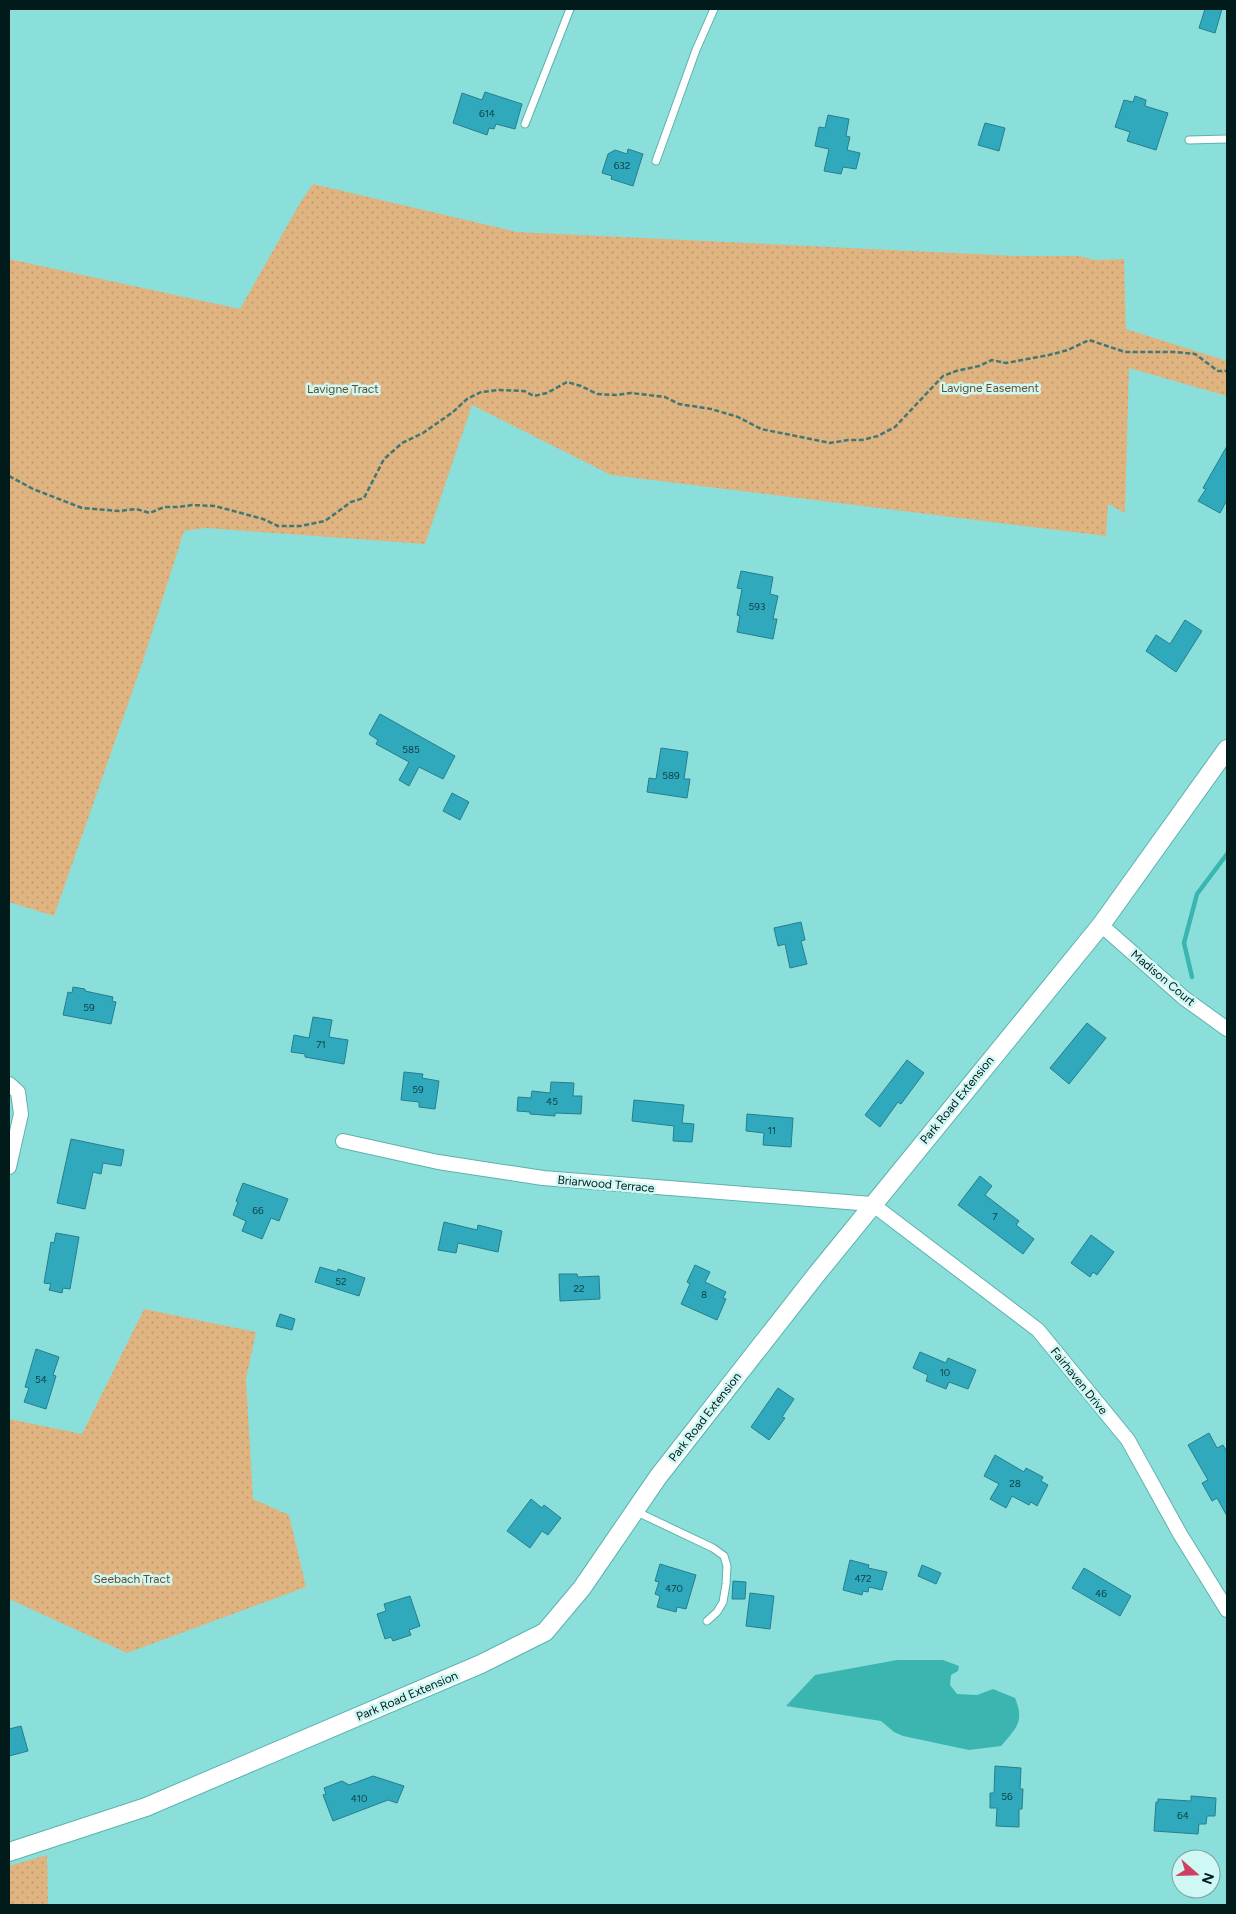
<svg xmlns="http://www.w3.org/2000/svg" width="1236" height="1914" viewBox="0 0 1236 1914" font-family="Figtree,sans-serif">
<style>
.park{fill:url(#park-dots)}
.water{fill:#3bb5b0}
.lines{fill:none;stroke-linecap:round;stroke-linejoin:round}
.stream{stroke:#3bb5b0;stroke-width:4.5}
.building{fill:#31a9bd;stroke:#267e8d}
.service-casing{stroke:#5cb2ad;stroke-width:9}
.minor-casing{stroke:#5cb2ad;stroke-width:16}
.tertiary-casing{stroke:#5cb2ad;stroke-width:20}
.path{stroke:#417775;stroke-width:2.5;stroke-dasharray:5 2.5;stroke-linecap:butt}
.service{stroke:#fff;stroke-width:7}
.minor{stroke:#fff;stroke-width:14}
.tertiary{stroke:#fff;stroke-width:18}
.labels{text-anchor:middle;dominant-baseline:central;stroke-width:5;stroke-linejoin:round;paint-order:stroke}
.number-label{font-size:10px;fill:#0d3e43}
.park-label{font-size:12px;fill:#684b27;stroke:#cff8f5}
.street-label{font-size:12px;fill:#011b1a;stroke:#cff8f5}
</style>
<defs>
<pattern id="park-dots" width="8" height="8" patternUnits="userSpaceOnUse" patternTransform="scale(1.25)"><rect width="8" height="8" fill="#e0b480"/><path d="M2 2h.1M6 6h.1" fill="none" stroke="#be9a6e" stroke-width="1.8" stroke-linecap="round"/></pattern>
</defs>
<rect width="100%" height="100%" fill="#8adfdb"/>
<g class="park">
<path d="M313,184L517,232L1017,256H1079L1095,260L1124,259L1126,329L1227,361V396L1129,368L1125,513L1108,504L1106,536L611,475L472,405L425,544L206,528L184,531L142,664L54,916L9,902V259L240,309L300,203Z"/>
<path d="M144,1309L256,1332L246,1379L253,1499L289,1515L306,1587L127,1653L9,1599V1419L82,1434Z"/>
<path d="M47,1855L48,1905H9V1866Z"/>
</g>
<path class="water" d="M897,1660H943L959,1666L958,1671L951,1675L950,1685L957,1694L977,1695L993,1689L1015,1698C1025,1722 1016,1728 1001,1746L969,1750L903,1736L894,1732L881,1721L786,1706L815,1675Z"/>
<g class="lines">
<path class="stream" d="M1192,977L1184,943L1197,894L1227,854"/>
</g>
<g class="building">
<path d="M1205,9H1222L1215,33L1199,28Z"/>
<path d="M485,92L522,104L515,129L496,124L494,129L489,128L487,135L453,123L462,93L482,100Z"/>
<path d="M1135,96L1146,100L1145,106L1168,113L1156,150L1127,141L1130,132L1115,127L1124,100L1133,102Z"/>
<path d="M828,115L849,119L846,136L850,137L847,150L860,153L856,169L843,167L841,174L824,171L829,149L815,146L819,127L825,128Z"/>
<path d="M985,123L1005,128L999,151L978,145Z"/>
<path d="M628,149L643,154L633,186L611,179L612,176L602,173L608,154L615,150L627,154Z"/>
<path d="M1227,446V500L1220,513L1198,501L1206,489L1203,488Z"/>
<path d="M741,571L773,577L770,594L778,596L773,619H777L773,639L737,632L740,616L737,615L742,589L737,588Z"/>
<path d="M1185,620L1202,631L1176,672L1146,651L1156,635L1170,644Z"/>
<path d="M380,714L455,756L443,779L419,767L409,786L399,780L409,762L376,744L378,740L369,734Z"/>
<path d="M661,748L688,752L684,779H690L687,798L647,792L649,778L656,779Z"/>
<path d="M452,793L469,802L460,820L443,811Z"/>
<path d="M801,922L805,940L801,941L807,964L790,968L785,944L778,946L774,928Z"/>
<path d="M73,987L85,989V991L113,997L112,1001L116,1002L111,1024L63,1015L68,992L72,993Z"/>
<path d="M313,1017L332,1020L329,1037L348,1040L344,1064L305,1057V1054L291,1052L294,1035L309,1038Z"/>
<path d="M1087,1023L1106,1038L1069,1084L1050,1068Z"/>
<path d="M907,1060L924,1073L901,1104L898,1102L880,1127L865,1115Z"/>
<path d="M404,1072L423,1074L422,1078L439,1081L435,1109L419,1107V1102L401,1100Z"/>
<path d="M551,1082L574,1083L573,1096H582L581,1114L555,1113V1116L530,1114V1112L517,1111L518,1097L531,1098L532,1091L550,1093Z"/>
<path d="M634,1100L684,1105L682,1123L694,1124L692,1142L673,1141L674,1126L632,1121Z"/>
<path d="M747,1114L793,1118L791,1147L763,1145L764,1133L746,1131Z"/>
<path d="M71,1139L124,1150L121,1166L103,1163L101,1174L93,1172L85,1209L57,1203Z"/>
<path d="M980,1176L992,1186L985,1195L1019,1221L1016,1225L1034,1239L1023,1254L958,1205Z"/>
<path d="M243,1183L288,1199L279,1221L271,1218L262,1239L242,1231L246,1221L233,1215L238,1202L236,1201Z"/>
<path d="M444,1222L477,1230L478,1225L502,1231L498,1252L458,1243L456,1253L438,1250Z"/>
<path d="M56,1233L79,1237L70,1289L63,1288L62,1293L49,1290L51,1284L44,1283L51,1242L54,1243Z"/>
<path d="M1091,1235L1114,1252L1097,1275L1093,1272L1090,1277L1071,1263Z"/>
<path d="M695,1265L710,1272L705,1282L726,1292L723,1298L726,1299L717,1320L681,1304L690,1284L687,1282Z"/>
<path d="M320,1267L337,1272L338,1269L365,1278L359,1296L315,1282Z"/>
<path d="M559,1274H577L578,1277L599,1276L600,1299L560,1301Z"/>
<path d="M280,1314L295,1319L292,1330L276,1326Z"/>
<path d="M36,1349L59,1357L53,1375L56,1376L46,1409L24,1402L29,1388L25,1387Z"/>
<path d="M920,1352L946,1363L948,1358L976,1370L968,1389L949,1382L946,1389L926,1381L928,1375L913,1368Z"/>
<path d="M778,1388L794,1399L782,1417L785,1418L769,1440L751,1427Z"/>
<path d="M1209,1433L1217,1448L1223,1445L1227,1452V1516L1217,1498L1212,1501L1202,1483L1208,1480L1188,1445Z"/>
<path d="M995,1455L1024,1472L1026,1468L1043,1477L1041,1481L1048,1485L1037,1506L1031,1502L1029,1505L1012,1496L1006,1508L990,1499L999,1484L984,1476Z"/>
<path d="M531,1499L542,1508L544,1505L561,1518L548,1535L542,1531L530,1548L507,1531Z"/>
<path d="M850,1560L869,1565L868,1568L887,1572L882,1590L869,1587L868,1592L863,1591L862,1595L843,1590Z"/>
<path d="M660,1564L696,1575L686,1609L677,1607L676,1612L657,1607L660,1596L655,1594L659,1582L655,1581Z"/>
<path d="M922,1565L941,1573L936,1584L918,1576Z"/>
<path d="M1084,1568L1131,1596L1120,1616L1072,1588Z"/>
<path d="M733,1581L746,1582L745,1599H732Z"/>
<path d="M750,1593L774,1596L770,1629L746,1626Z"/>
<path d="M410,1596L420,1626L409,1630L411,1635L393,1641L391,1637L385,1639L377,1614L386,1611L384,1604Z"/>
<path d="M21,1726L28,1751L9,1756V1729Z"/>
<path d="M995,1766L1021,1768L1020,1789H1023L1022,1809H1019V1827L996,1826L997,1808H990V1793H994Z"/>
<path d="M373,1776L404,1786L397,1803L388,1800L333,1821L323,1795L326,1794L324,1788L342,1781L349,1785Z"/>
<path d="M1191,1796L1216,1798L1215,1816H1207L1206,1824H1199L1198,1834L1154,1831L1156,1802H1158V1799L1191,1801Z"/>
</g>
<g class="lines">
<g class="service-casing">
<g id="service">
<path d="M525,124L570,9"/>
<path d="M1189,140L1227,139"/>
<path d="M656,161L696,50L714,9"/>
<path d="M635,1511L713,1548L724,1556L727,1566L726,1584L723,1602L717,1612L707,1621"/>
</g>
</g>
<g class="minor-casing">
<g id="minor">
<path d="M1101,925L1184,998L1227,1029"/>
<path d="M9,1084L18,1092L21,1114L9,1167"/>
<path d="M343,1141L438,1162L543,1178L872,1204L1038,1330L1128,1440L1180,1534L1227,1610"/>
</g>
</g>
<g class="tertiary-casing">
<path id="tertiary" d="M9,1852L146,1807L481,1664L545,1632L582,1588L658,1477L816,1275L1101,925L1227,749"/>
</g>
<path class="path" d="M9,476L33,489L82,508L119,511L136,509L150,513L164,507H178L192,505L215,506L263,519L278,526H300L325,521L351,502L364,498L384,459L392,452L402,443L423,433L453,412L467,399L481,392L499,390L524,391L534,396L547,393L567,382L581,386L597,394L616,395L631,393L665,397L679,404L711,409L738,417L761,429L830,443L848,440H862L878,436L895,427L943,376L956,371L979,366L992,360L1006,363L1049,355L1068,350L1089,340L1125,352H1176L1195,354L1218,371H1227"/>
<use href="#service" class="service"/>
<use href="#minor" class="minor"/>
<use href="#tertiary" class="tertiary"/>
</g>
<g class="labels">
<g class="number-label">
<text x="487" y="113">614</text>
<text x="622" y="165">632</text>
<text x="757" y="606">593</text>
<text x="411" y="749">585</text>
<text x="671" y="775">589</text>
<text x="89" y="1007">59</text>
<text x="321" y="1044">71</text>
<text x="418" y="1089">59</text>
<text x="552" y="1101">45</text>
<text x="772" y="1130">11</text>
<text x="258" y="1210">66</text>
<text x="995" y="1216">7</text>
<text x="341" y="1281">52</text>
<text x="579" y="1288">22</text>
<text x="704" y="1294">8</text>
<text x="945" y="1372">10</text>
<text x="41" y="1379">54</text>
<text x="1015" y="1483">28</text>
<text x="863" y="1578">472</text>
<text x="674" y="1588">470</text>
<text x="1101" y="1593">46</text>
<text x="1007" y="1796">56</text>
<text x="359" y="1798">410</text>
<text x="1183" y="1815">64</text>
</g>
<g class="park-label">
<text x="990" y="388">Lavigne Easement</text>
<text x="343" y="389">Lavigne Tract</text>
<text x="132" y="1579">Seebach Tract</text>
</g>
<g class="street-label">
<text transform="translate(1163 978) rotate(40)">Madison Court</text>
<text transform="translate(957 1100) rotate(-51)">Park Road Extension</text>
<text transform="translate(606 1184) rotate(5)">Briarwood Terrace</text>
<text transform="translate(1079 1381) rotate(51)">Fairhaven Drive</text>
<text transform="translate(705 1417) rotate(-52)">Park Road Extension</text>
<text transform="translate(407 1696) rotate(-23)">Park Road Extension</text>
</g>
</g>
<rect width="1236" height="1914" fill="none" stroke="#011b1a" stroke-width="20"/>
<g transform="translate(1196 1874) rotate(110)"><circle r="24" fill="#cff8f5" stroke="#7da09d"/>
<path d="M0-4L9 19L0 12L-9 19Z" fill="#ce3f60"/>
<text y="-8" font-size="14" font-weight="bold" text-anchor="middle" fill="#011b1a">N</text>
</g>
</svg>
